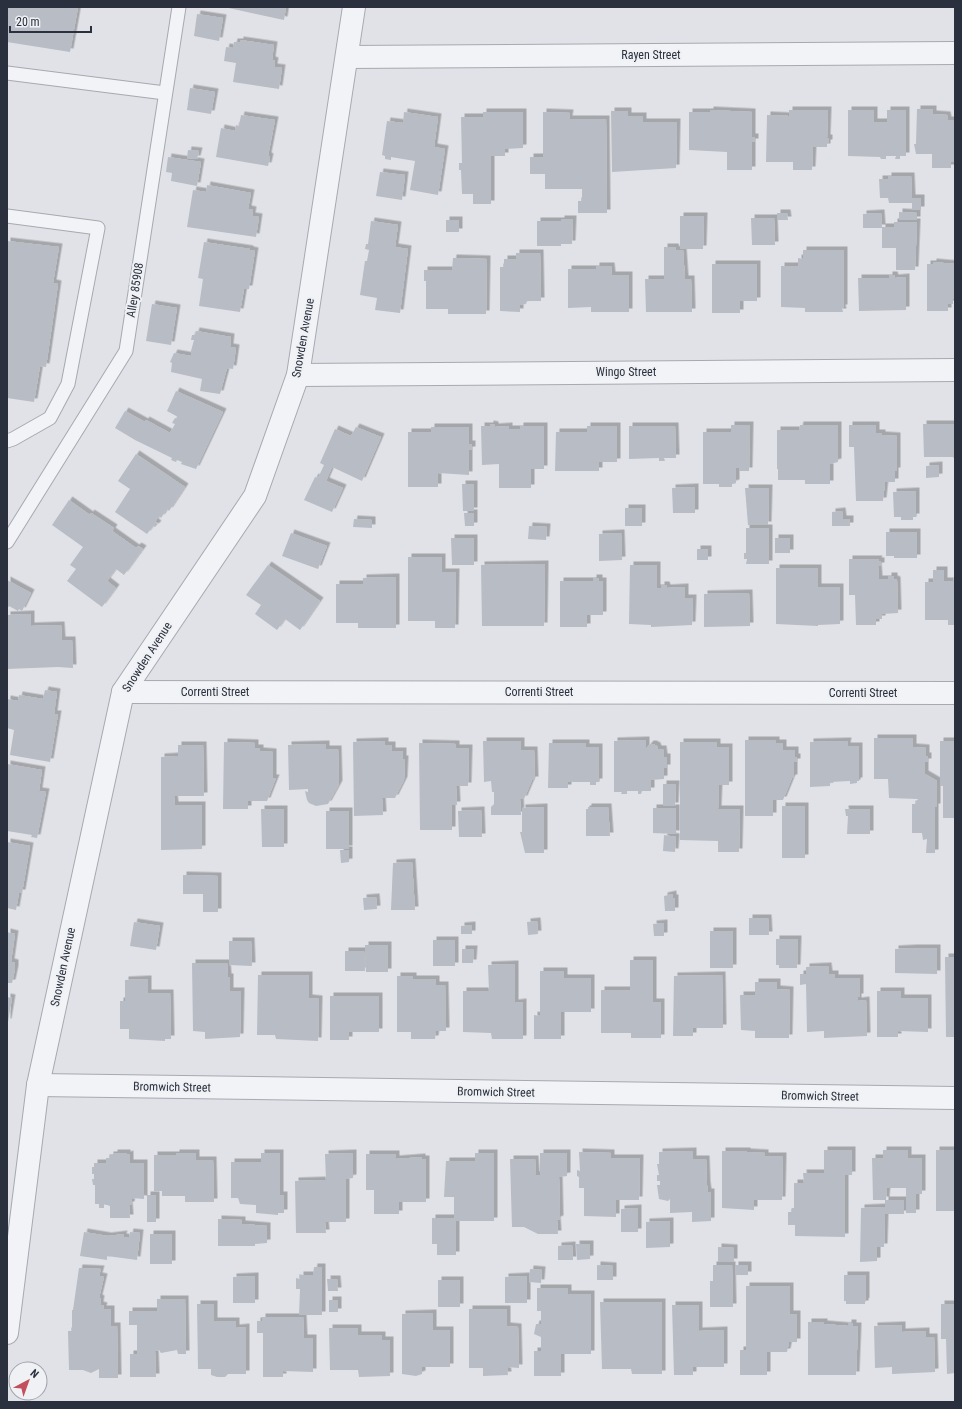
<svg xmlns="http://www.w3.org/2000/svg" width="962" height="1409" viewBox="0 0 962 1409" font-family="'Roboto Condensed',sans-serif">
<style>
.building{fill:#b8bcc4;filter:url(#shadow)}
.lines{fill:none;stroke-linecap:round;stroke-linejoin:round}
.service-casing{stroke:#a6a9b1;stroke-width:15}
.minor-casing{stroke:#a6a9b1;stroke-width:24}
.service{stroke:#f2f3f6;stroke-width:13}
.minor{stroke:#f2f3f6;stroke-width:22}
.labels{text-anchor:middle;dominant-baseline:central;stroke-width:4;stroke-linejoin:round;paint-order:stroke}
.street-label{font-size:12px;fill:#2a303d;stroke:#eff1f5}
</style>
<defs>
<filter id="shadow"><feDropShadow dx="3.5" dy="-3.5" stdDeviation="0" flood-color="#0004"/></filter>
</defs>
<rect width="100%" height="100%" fill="#e0e2e8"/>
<g class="building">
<path d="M7,7H78L70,52L7,42Z"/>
<path d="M224,7H286L284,20Z"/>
<path d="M197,14L223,18L219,41L194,36Z"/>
<path d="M240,40L274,45L272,60L275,61L274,67L282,68L279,89L233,82L236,63L224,61L226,47L233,48L234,42H240Z"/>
<path d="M190,88L215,92L211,114L187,110Z"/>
<path d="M917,109H933V114L947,115L948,120H955V162H951V168H932V154H916L914,144H916Z"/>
<path d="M710,110L752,112V137H755V142H752V170H727V152L689,150V112H710Z"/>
<path d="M789,110H828L827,138H829V143H827V147H813L812,170H793V162H766L767,115L789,116Z"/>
<path d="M848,110H874V122H887V110H906V156H900V159H895L896,156H886V159H881L880,157L848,156Z"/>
<path d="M611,111H628V116H643V122H677L676,168L612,172Z"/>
<path d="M404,112L438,117L434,147L445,149L438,195L410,190L415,161L391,157V160L385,159V156L382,155L387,121L403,123Z"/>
<path d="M483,112H523V148L505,149V156H491V204H473V194H462L461,170H459V163H462L461,117H483Z"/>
<path d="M543,112L570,113L569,119H606L607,213H578V201H582V189H545V174H530V157H543Z"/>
<path d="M241,115L275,120L268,156L270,157L268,166L216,157L221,128L235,131L236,125L239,126Z"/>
<path d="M188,150L199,151L197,159L187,158Z"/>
<path d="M168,157L201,162L197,186L171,181L172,173L166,172Z"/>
<path d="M380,172L405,175L402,200L376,196Z"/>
<path d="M888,176H911L912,198H921V210H912V203H889L888,198H880L879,179H888Z"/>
<path d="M207,185L251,193L248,209L253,210L252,216L259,217L256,237L187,227L193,190L206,192Z"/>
<path d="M899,212L917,213V220H899Z"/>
<path d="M777,213H787L788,220H777Z"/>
<path d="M881,213L882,228H863V214Z"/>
<path d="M680,216H704L703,249H680Z"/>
<path d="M751,218H774L775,245H752Z"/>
<path d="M561,219H573L572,244H561V246H537V221H561Z"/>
<rect x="446" y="220" width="13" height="12"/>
<path d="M371,221L398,225L395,247L408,249L400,313L375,310L377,298L360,295L365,261H367L369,250L365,249L366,244H368Z"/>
<path d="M894,222H917L915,270H896V248H882V227H894Z"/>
<path d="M7,241L59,247L53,283L58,284L46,367L40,366L34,402L7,398Z"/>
<path d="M204,242L250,249V250L255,251L249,289H244L240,312L199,306L203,279L198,278Z"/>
<path d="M664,247H675L676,250H683L685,279H691L692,312H646L645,279H664Z"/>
<path d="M803,250H844V308H842L843,312H805V308L781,307V266H798V258L803,259Z"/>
<path d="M516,253H540L541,301H527L526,304L520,305V312L500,311V267H504V259H516Z"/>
<path d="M453,258L487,259L486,314H448V309H426V281H424V270H452Z"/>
<path d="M933,262L955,264V299H953V304H948V311H927V264H933Z"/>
<path d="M712,264H757V301H740V313H712Z"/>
<path d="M596,266H611L612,275H629V312H591V307L568,308V269H596Z"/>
<path d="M889,275H894L895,278L906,277V310L859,311L858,278H889Z"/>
<path d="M152,304L177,308L171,345L146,341Z"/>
<path d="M196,331L231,337L230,347L236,348L233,369L227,368L220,394L200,391L202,379L171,372L172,363L170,362L174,353L191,356V351L194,340H191L192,335H195Z"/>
<path d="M176,391L223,412L196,469L181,464L182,462L177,460L176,462L171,460L172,458L135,440L115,428L125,411L145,422L146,420L170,433L175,424L172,423L175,418L177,419L178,417L167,411Z"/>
<path d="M490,424L495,425V427L509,426V429H520V426H544V469H531V488H499V464L482,465L481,426H490Z"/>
<path d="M923,424H955V460L953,457H924Z"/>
<path d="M731,425H750L749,471H739V468H736V483L732,484V487H719V484H703V432H731Z"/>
<path d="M800,425H838V462L830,464V484H805V480H778V469H777V430H799Z"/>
<path d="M849,425H876V433H882V435L897,436V471H895V482H885L883,501H856L854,447H849Z"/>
<path d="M587,426H617V462H599V471H555L556,432H587Z"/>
<path d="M629,426H675L676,458H664L665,461H659V458L629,459Z"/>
<path d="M356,427L381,437L362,481L332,467L326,481L343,488L332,512L304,500L315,477L318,478L324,465L320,463L335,429L351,436Z"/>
<path d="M431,427H469V444H472V450H469V475L438,473V487H408V432H431Z"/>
<path d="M136,454L185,487L169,511L167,509L161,518L159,516L155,522L158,524L155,527L153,526L147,534L115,512L130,489L118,481Z"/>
<path d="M939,465V477L926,478V466Z"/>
<path d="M462,484H474V511H463Z"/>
<path d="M695,487V513H673L672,488Z"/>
<path d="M745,488H769L768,525H748Z"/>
<path d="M916,491V517H913V520H901V517H894L893,492Z"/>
<path d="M69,500L90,515L91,513L114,528L112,531L136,548L138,546L143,549L124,575L116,569L107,581L116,588L102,607L67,581L76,569L70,565L83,547L52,525Z"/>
<rect x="625" y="508" width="17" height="18"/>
<path d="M842,511L843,519H850V526H832V512Z"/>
<path d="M464,513H474V526H465Z"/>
<path d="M354,519L372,520V528L353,527Z"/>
<path d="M529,526L547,527L546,540L528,539Z"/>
<path d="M746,528H769V564H746L747,559H744V553H746Z"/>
<path d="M886,532H917V558H894V556H886Z"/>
<path d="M291,533L327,546L318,569L282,556Z"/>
<path d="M621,533L622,560L599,561V534Z"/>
<path d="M451,538H474V565H452Z"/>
<rect x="775" y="538" width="15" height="15"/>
<rect x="697" y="549" width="11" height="11"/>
<path d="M408,557H442V572H456L455,628H435V621H408Z"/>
<path d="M849,559H879L878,561H881V566H878L879,579H888V576H894V579L897,580L898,613L882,614V619H876V625H856L855,595H849Z"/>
<path d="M545,564L544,626H482L481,565Z"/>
<path d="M268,565L320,601L300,630L285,619L277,630L255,614L261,605L246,595Z"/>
<path d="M630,565H657V588H661V585H666L667,588L685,587V598H693L692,625L651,627V625L629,624Z"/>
<path d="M776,568H818V587H840V624L818,625V626L776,624Z"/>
<path d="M933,570H944V581H953V578H955V625H948V620H925V582H933Z"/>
<path d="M396,577V628H358V623H336V584H363V578Z"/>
<path d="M593,578H599V581H603V615H587V627H560V581H593Z"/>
<path d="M7,580L31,593L22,611L19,609L18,611L9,606L7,609Z"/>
<path d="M749,593L750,626L704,627V594Z"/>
<path d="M31,614V626L61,625L62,640H72L73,668L58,667L7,669V615Z"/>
<path d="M45,690L57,692L54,714H58L50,762L10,755L14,730L7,728V699L18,701L19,695L43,699Z"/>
<path d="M874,738H913V747L926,748V756H928V762H925V774L937,781V807H935V853H926L927,839L923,840L922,833H912V804H915L918,799L889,798L888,779H874Z"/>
<path d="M646,740V749L650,744H653L657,746L658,749H663L664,757H667V768H664V779L651,780V791H642L641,794H638V791H627V794H621L622,792H614V741Z"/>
<path d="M745,740H776V743H783V750H795V757H797V762H794V778H792L783,800H773V816H745Z"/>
<path d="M385,741V745H392V751H403V759H405L404,780L395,798H382L383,815L354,816L353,742Z"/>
<path d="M483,741H521V750H534L535,780H532L524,799H520L521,815H491V807L494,804V792H492L491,781L484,782Z"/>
<path d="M848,741L847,746H859V781H857V783L850,784V781L830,782V786L810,787V742Z"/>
<path d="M940,741H955V818H943V786H940Z"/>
<path d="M224,742L255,743V748H260V751L273,752V778H276L267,801H248V809H223Z"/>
<path d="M680,742H717V747H729V785H719L718,809H740L739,852H718V841L680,840Z"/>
<path d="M419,743L456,744V748H469L468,786H456L457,805H452V830H420Z"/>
<path d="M549,743H586V747H599V782H596V785H590V782H568V788H548Z"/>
<path d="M326,744V749H338L339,784L328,804L316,806L309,803L307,800L305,791L308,792V789L289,790L288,745Z"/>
<path d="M178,745H203L204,796H174L175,805H202V849L161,850V757L178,756Z"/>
<path d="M7,764L42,770L39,791L46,792L37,838L31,837L32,835L7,831Z"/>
<path d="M663,784H676L675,806H663Z"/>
<rect x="782" y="806" width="23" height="52"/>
<path d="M544,807V853H525L520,832H522V808Z"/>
<path d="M588,807H608L610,836H586V809H588Z"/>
<path d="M653,808H676V834L653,833Z"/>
<path d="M261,809H284V847H262Z"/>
<path d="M845,809H870V834H847L848,816H846Z"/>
<path d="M481,810L482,837H459L458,811Z"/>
<rect x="326" y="811" width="23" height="38"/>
<path d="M664,835L676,837L675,852L663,851Z"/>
<path d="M7,842L30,846L22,893H19L16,910L7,908Z"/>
<path d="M340,850H349V862L341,863Z"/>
<path d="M412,862L415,910H391L393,863Z"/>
<path d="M183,875L218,876V912H203V894H183Z"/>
<path d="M673,894V898H675V911H665L664,896Z"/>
<path d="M376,897L377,909L364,910L363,898Z"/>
<path d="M749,918H768L769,935H749Z"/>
<path d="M537,921L538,934L528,935L527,922Z"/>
<path d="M134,922L160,926L156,950L130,946Z"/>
<path d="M664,923V936H654L653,924Z"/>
<path d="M472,925V934H461V926Z"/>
<rect x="710" y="931" width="23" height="37"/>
<path d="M7,932L15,934L11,962L15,963V969L12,983H7Z"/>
<path d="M776,939H798L797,968H779V965H776Z"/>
<rect x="433" y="940" width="22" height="26"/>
<path d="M229,941H251L252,966L229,965Z"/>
<path d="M365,945H388V972H366Z"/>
<path d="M914,948H937V974L895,973V949Z"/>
<path d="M462,949H474L473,963H462Z"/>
<path d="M345,951H364L365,971H345Z"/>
<path d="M945,957H955V1037H946Z"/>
<path d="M630,960H653V1002H661V1038H631V1033H601V990H630Z"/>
<path d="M192,963H227L228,977H230V991H241L240,1037L205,1039V1032L193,1031Z"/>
<path d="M515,964V1003L523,1002V1039H492L491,1033L463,1032V991H489L488,965Z"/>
<path d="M828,966L829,974H835V978H860V997H858V1001L866,1000L867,1036L824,1038V1031L807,1032L806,984L800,985V974H806V967Z"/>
<path d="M540,971H564V978H591V1012H561V1039H534V1015L540,1016Z"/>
<path d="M258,975H309V998L319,999L318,1041L276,1039L275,1035H257Z"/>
<path d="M722,975L723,1028H693V1036H673L674,976Z"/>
<path d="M397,976H413V979H436V985H445L446,1031H436L435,1039H411V1032H397Z"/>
<path d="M148,979V993H170L171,1039H165V1041L129,1039V1029H120V1001H125V980Z"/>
<path d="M755,982H777V989L790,990L789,1038H755V1031L741,1030L740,995H755Z"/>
<path d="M877,991H901V998H928V1032L898,1031V1037H877Z"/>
<path d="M330,996H379V1032H349V1040H330Z"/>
<path d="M7,997L12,998L8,1022H7Z"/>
<path d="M824,1150H852V1175H845V1237L795,1236V1225H788V1212H792V1208H794V1183H804L803,1173H824Z"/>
<path d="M883,1150H908V1158H922V1194H916V1213H906V1188H887L886,1200H904V1214H885L884,1247H877V1261L860,1262L861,1208L885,1207V1200H873L872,1158H883Z"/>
<rect x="936" y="1150" width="19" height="61"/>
<path d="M693,1151V1159H706L707,1185L708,1192H711V1221L692,1222V1212L670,1213V1199L668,1201L659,1199L657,1185H660V1181H657V1175H659L657,1164H659V1152Z"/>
<path d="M722,1151H747V1152L765,1153V1156H783L782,1200H754V1210L722,1208Z"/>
<path d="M579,1152L611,1153V1158H640L639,1200H616V1217L584,1216V1188H579V1177L577,1176V1170L580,1171Z"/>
<path d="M114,1153H127V1155L130,1154V1163H144V1199L132,1198L131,1205H129L130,1218H110V1206L104,1204V1208H99V1204H95V1185H93L92,1179H94V1174H92V1167H94V1163H106V1158H110V1155H114Z"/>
<path d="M176,1153H196V1160H213L214,1202H185V1196H162V1191H154V1155H176Z"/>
<path d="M261,1153H280V1195H284V1213H278V1215L256,1213V1205L240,1204L238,1198H231V1162H261Z"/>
<path d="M353,1153V1178L346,1179V1222H325L326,1233H296L295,1181L326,1180L325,1154Z"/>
<path d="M475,1153H494V1221H456V1255H437V1244H432V1218H454V1197H444L446,1161H475Z"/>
<path d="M540,1153H567V1176L559,1177L560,1219L557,1220L558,1234H538L524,1227H512L510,1159H535L536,1175H540Z"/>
<path d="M366,1154H396V1159L422,1157V1159H426V1202H399V1214H374V1190H366Z"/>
<rect x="147" y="1195" width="9" height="27"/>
<path d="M638,1208V1232H621V1209Z"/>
<path d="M218,1219L242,1220V1224L267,1226V1243L255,1244V1246H218Z"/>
<path d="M670,1221V1247L646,1248V1222Z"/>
<path d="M84,1232L108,1236L124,1234L123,1237L129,1238L130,1232L140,1233L137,1260L107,1256V1260L80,1256Z"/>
<rect x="150" y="1234" width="22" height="30"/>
<path d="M576,1244H590V1259L577,1260Z"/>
<path d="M572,1245L573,1260H558V1246Z"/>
<path d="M718,1247L734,1248V1262H718Z"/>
<path d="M597,1265L613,1266V1280H597Z"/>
<path d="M713,1265H732L733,1307H710V1281H713Z"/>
<rect x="735" y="1265" width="13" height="10"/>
<path d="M314,1267H322V1315H299L300,1289H296V1278L300,1279V1275H313Z"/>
<path d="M79,1268L101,1269L99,1276L104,1277L99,1298L101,1299L100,1305L104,1306L103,1309H111V1326H117L118,1378H99V1369L91,1373L83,1370H69L68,1331H72V1310H73Z"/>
<path d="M530,1269L542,1270L541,1283L529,1282Z"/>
<path d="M844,1275H866V1302L865,1301V1304H846V1301H844Z"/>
<path d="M255,1276V1303H233V1277Z"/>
<path d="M527,1276V1303H505V1277Z"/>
<path d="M327,1279H337L338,1291H328Z"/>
<rect x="438" y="1280" width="22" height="27"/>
<path d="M746,1286H790V1314H797V1342H789L787,1352H767V1375H740V1350H746Z"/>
<path d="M537,1288H568V1294H591V1354H561V1376H534V1351H541V1337L534,1334L536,1324H541V1311H537Z"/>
<path d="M157,1299H185L186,1354H178L177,1350L161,1353L159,1350L155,1351L156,1377H130V1354H137V1325H129V1311H157Z"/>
<rect x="329" y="1300" width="9" height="12"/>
<path d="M600,1302H662V1374H632L631,1369H602Z"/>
<path d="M197,1304H214V1321H236V1328L246,1327V1374H228L225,1377H217L211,1375V1369H198Z"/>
<path d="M941,1304H955V1373L947,1374L946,1339H941Z"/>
<path d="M672,1305H699V1331L724,1330V1367H693V1375H674Z"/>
<path d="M469,1309H507V1326L518,1327L519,1368L507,1367L508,1375L483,1376V1368H469Z"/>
<path d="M433,1313V1330H450V1367H422V1374L416,1376L402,1374V1314Z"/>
<path d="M262,1317H303L304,1338H313V1372L283,1371V1377H263V1333H257V1321H262Z"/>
<path d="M808,1322H824V1324L848,1326V1323H853V1326H858L856,1375H808Z"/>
<path d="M902,1325V1332L926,1331V1337H934L935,1372L892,1374V1367L875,1368L874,1326Z"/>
<path d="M329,1328H358V1335H382V1340H390V1376L359,1377L358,1370H330Z"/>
</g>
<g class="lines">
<g class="service-casing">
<g id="service">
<path d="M7,73L165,93"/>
<path d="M7,216L98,228L68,384L50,418L13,439L7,441"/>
<path d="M7,542L126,351L179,7"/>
</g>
</g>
<g class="minor-casing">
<g id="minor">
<path d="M347,57L955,53"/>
<path d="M298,375L955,370"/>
<path d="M123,692L955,693"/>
<path d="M38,1085L955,1098"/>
<path d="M7,1333L38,1085L123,692L255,496L298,375L354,7"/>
</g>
</g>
<use href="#service" class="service"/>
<use href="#minor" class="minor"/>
</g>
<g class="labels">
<g class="street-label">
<text x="651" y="55">Rayen Street</text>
<text transform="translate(135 290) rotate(-81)">Alley 85908</text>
<text transform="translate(303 338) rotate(-80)">Snowden Avenue</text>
<text x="626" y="372">Wingo Street</text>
<text transform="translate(147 657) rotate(-57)">Snowden Avenue</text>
<text x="215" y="692">Correnti Street</text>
<text x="539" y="692">Correnti Street</text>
<text x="863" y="693">Correnti Street</text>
<text transform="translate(63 967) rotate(-78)">Snowden Avenue</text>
<text transform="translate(172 1087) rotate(1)">Bromwich Street</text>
<text transform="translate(496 1092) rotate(1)">Bromwich Street</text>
<text transform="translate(820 1096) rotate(1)">Bromwich Street</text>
</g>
</g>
<rect width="962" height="1409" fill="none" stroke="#2a303d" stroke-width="16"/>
<g transform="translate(28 1381) rotate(41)"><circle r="19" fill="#eff1f5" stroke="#a0a4ab"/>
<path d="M0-3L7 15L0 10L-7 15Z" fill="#c24f5b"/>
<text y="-6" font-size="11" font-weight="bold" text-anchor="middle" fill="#2a303d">N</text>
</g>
<path d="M10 26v6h81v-6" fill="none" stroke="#2a303d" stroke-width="2"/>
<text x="16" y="26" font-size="12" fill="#2a303d" stroke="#eff1f5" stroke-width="3" paint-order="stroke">20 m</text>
</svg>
